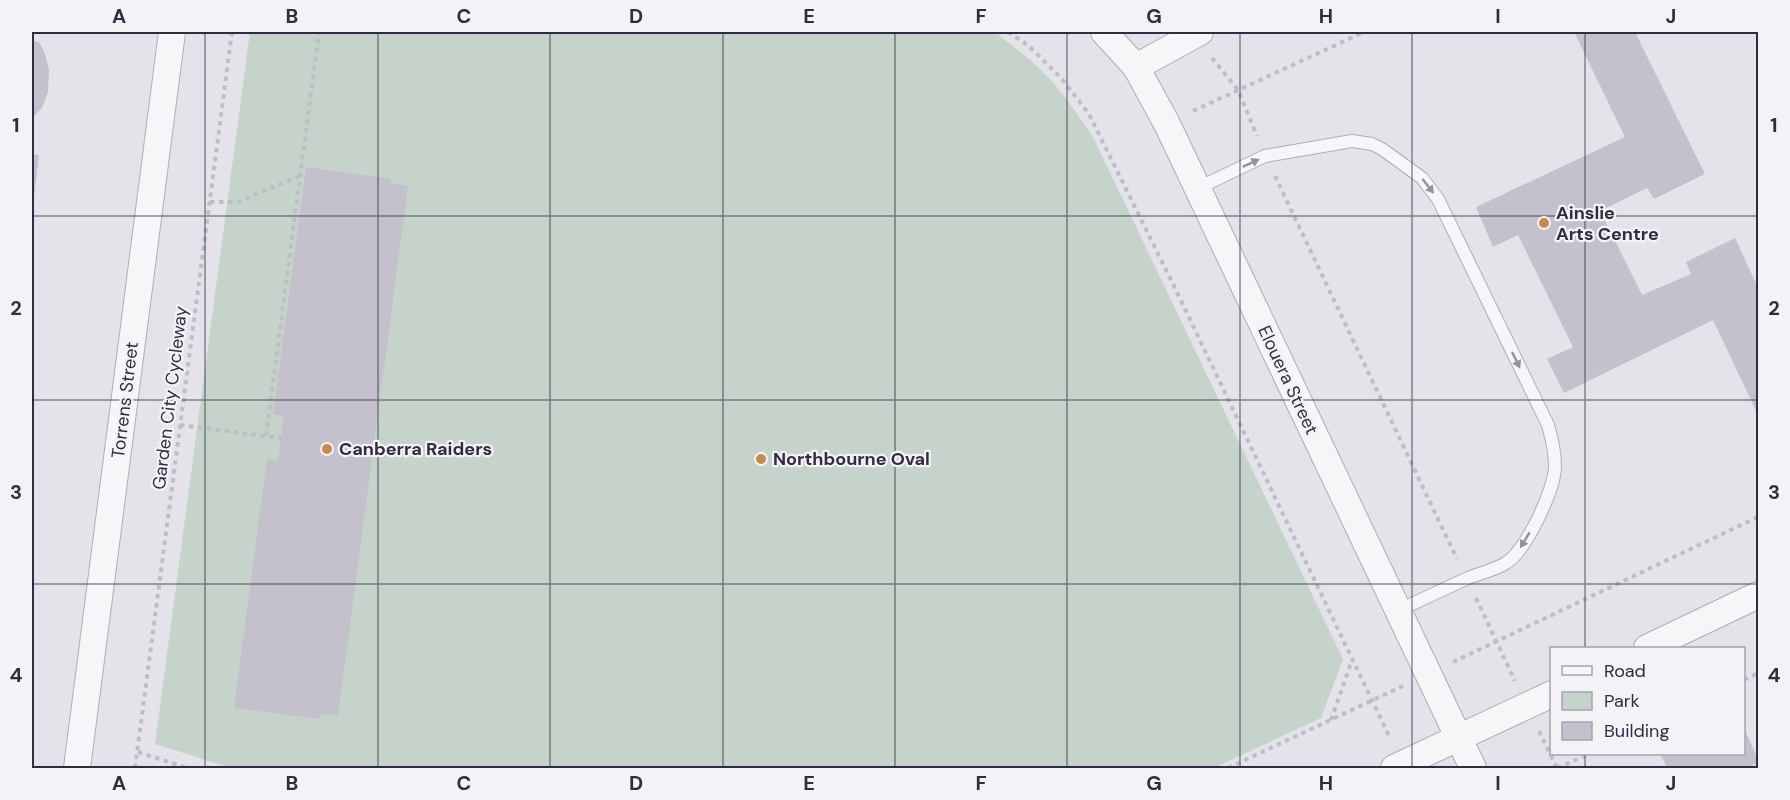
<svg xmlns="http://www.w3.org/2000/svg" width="1790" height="800" viewBox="0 0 1790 800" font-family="'DM Sans',sans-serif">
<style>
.green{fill:#c5d3ca}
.building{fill:#c4c0cc}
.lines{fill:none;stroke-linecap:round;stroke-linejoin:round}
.lane-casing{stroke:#afacb7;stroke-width:14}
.street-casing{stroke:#afacb7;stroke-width:28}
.path{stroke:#bfbdc5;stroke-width:4;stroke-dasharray:4.5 4.5;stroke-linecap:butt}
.lane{stroke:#f6f5f8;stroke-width:12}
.street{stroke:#f6f5f8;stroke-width:26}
.oneway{fill:#94909c}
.grid{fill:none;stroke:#322c41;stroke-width:1.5;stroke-opacity:0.55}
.poi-dot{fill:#c48a53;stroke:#f4f2f7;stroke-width:2}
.labels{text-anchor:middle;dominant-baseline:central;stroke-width:4.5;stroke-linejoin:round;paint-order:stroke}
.poi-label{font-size:18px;font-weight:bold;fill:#322c41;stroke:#f4f2f7;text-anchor:start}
.street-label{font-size:18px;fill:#322c41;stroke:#f4f2f7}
.neatline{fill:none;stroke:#322c41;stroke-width:2}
.grid-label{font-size:20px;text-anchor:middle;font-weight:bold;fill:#322c41}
</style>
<rect width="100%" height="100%" fill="#e5e3ea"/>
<path class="green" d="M250,32H995C1013,46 1032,60 1048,77C1065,96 1079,116 1093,137L1343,659L1321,718L1214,768H231L155,744Z"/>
<g class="building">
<path d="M1574,32H1635L1705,174L1654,199L1647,188L1600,211L1642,295L1691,274L1686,262L1735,238L1758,288V415L1713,320L1564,393L1547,359L1573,347L1518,235L1493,247L1476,207L1625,137Z"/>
<path d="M32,41L39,42L45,54L49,70L48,92L42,108L32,118Z"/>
<path d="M32,154L39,155L33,205H32Z"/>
<path d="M306,167L391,179L390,183L408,186L338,716L320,714V719L234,708L267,459L278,461L284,416L273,414Z"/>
<path d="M1744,728L1758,760V763L1747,768H1667L1660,754H1744Z"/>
</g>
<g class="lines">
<g class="lane-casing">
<path id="lane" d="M1198,188L1265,156L1352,141L1372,144L1382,149L1422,178L1438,199L1548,425C1552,439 1555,452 1555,466C1555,489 1526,551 1506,563C1495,570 1480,573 1468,578C1444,589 1421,600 1397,611"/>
</g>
<g class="street-casing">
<g id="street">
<path d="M1104,32L1136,67L1167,124L1473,768"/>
<path d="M1136,67L1200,32"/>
<path d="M1647,648L1758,595"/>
<path d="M77,768L172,32"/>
<path d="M1394,768L1552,694"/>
</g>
</g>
<g class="path">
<path d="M1008,32L1029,46L1062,79L1089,114L1174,286L1390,738"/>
<path d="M1212,58L1238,90L1257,136"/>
<path d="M1193,111L1364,32"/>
<path d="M1275,176L1457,559"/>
<path d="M210,202H237L300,176"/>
<path d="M180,425L281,438"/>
<path d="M266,436L319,32"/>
<path d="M1476,598L1515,681"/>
<path d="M1453,662L1758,517"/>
<path d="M1744,680L1758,673"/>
<path d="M1331,720L1352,660"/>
<path d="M1539,731L1557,768"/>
<path d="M138,752L187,768"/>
<path d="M135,768L232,32"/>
<path d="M1228,768L1403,686"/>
<path d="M1557,768L1589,754"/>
</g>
<use href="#lane" class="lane"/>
<use href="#street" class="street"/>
</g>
<defs><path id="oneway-solid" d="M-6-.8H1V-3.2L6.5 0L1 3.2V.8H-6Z" transform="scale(1.5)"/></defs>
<g class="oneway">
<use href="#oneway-solid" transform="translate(1251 163) rotate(-25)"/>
<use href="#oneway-solid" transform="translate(1428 186) rotate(52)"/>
<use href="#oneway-solid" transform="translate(1516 360) rotate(64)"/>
<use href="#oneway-solid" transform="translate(1525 540) rotate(121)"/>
</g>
<path class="grid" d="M205,32V768M378,32V768M550,32V768M723,32V768M895,32V768M1067,32V768M1240,32V768M1412,32V768M1585,32V648M32,216H1758M32,400H1758M32,584H1758M1585,754V768"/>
<g class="poi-dot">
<circle cx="1544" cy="223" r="6"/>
<circle cx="327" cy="449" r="6"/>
<circle cx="761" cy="459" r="6"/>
</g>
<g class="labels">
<g class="poi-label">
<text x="1556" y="213">Ainslie<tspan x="1556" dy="21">Arts Centre</tspan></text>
<text x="339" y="449">Canberra Raiders</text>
<text x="773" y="459">Northbourne Oval</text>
</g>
<g class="street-label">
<text transform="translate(1288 380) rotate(65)">Elouera Street</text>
<text transform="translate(170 398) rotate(-83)">Garden City Cycleway</text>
<text transform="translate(125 400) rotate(-83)">Torrens Street</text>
</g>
</g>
<rect width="1790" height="800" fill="none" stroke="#f4f2f7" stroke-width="66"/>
<rect x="1550" y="647" width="195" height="108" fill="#f4f2f7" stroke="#a6a3ae" stroke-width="1.5"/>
<rect x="1562" y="666" width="30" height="9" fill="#f6f5f8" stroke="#a6a3ae" stroke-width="1.5"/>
<text x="1604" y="677" font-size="18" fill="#322c41">Road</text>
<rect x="1562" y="692" width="30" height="18" fill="#c5d3ca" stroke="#a6a3ae" stroke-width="1.5"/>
<text x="1604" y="707" font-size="18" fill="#322c41">Park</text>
<rect x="1562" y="722" width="30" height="18" fill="#c4c0cc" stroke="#a6a3ae" stroke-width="1.5"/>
<text x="1604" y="737" font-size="18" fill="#322c41">Building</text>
<rect x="33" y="33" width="1724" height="734" class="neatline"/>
<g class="grid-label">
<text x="119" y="23">A</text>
<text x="292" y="23">B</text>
<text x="464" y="23">C</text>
<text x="636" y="23">D</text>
<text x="809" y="23">E</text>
<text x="981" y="23">F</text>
<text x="1154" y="23">G</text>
<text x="1326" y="23">H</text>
<text x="1498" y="23">I</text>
<text x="1671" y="23">J</text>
<text x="16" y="132">1</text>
<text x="1774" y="132">1</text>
<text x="16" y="315">2</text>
<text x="1774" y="315">2</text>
<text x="16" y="499">3</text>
<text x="1774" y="499">3</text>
<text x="16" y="682">4</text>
<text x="1774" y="682">4</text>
<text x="119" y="790">A</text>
<text x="292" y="790">B</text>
<text x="464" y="790">C</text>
<text x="636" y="790">D</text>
<text x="809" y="790">E</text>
<text x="981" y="790">F</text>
<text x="1154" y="790">G</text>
<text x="1326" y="790">H</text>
<text x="1498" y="790">I</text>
<text x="1671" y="790">J</text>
</g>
</svg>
